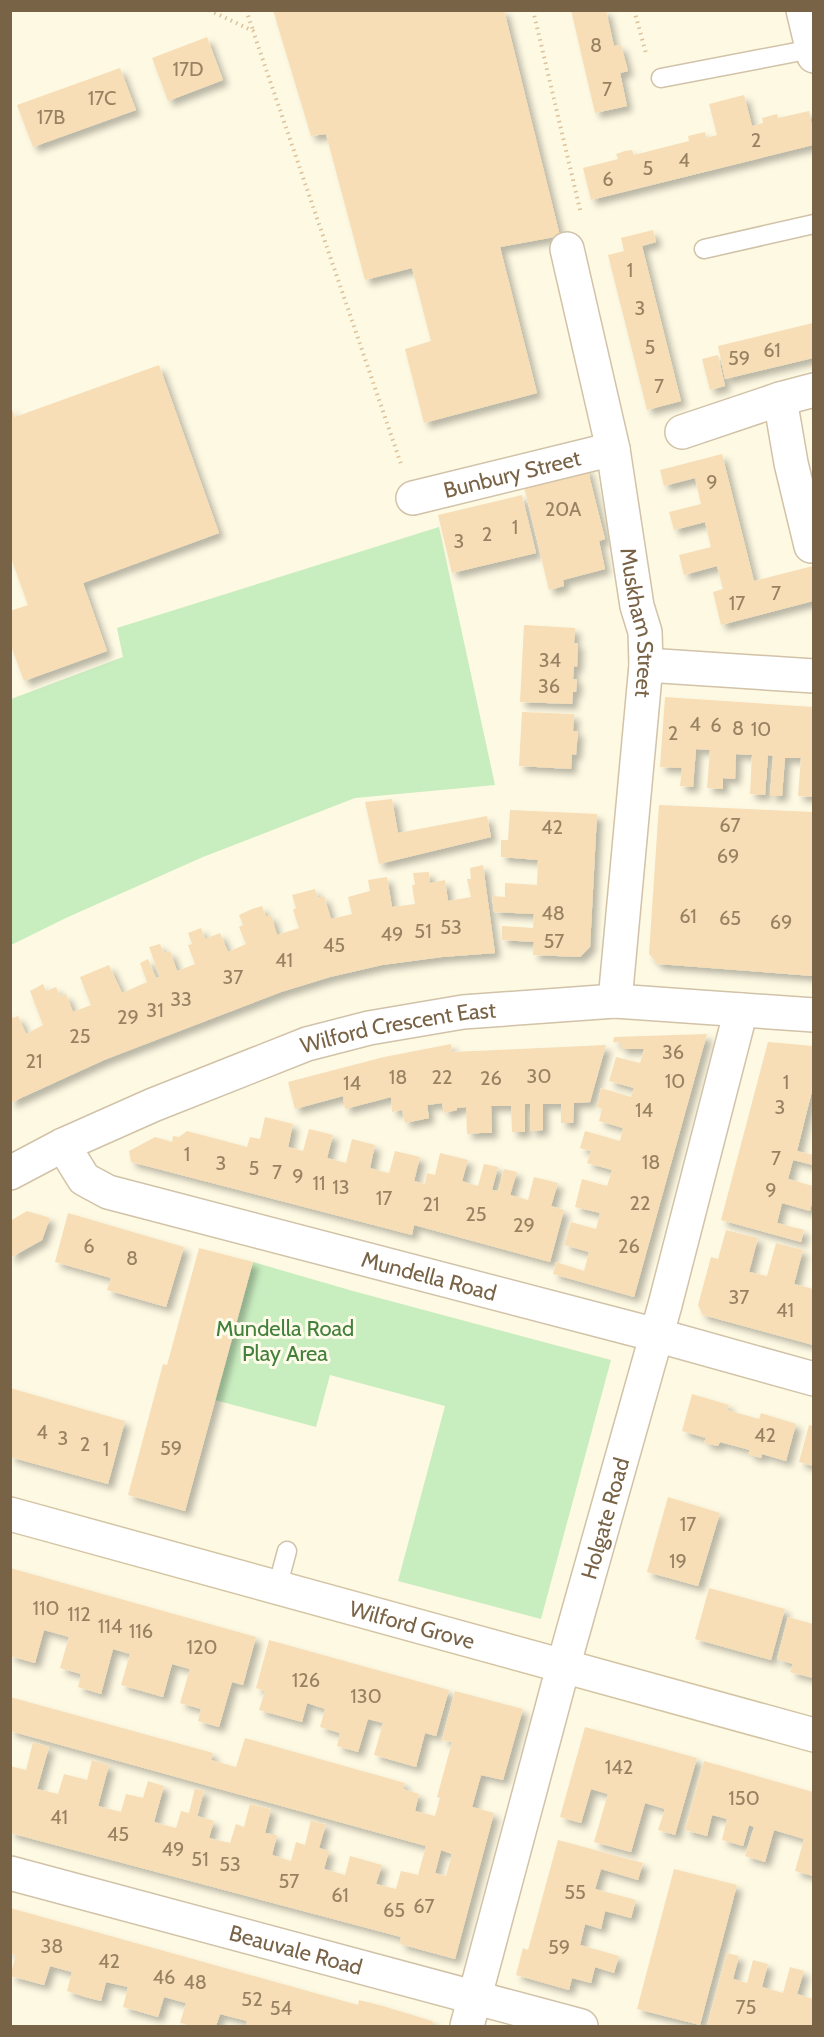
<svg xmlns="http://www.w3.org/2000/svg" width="824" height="2037" viewBox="0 0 824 2037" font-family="Cabin,sans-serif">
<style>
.green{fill:#c8edbf}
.building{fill:#f7deb7;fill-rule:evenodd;filter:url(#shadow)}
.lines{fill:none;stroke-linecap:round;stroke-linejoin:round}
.lane-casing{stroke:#d1c2a8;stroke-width:21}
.street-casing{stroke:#d1c2a8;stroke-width:36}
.secondary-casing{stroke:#d4c4a4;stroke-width:36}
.path{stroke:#dcc19a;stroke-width:4;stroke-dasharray:1.5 4.5;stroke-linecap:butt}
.lane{stroke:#fff;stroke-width:18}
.street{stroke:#fff;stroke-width:33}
.secondary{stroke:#fff;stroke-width:33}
.labels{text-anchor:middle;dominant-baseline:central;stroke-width:6;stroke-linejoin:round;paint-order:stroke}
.number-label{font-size:20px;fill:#988262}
.street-label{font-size:22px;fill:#796346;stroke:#fffbea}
.park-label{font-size:22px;fill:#42803c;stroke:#fffbea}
</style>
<defs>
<filter id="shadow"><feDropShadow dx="5.5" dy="5.5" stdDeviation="3" flood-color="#0004"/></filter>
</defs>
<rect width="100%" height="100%" fill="#fef9e2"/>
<g class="green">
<path d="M439,527L495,785L355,798L203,857L68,917L11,945V699L123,657L117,628Z"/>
<path d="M253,1262L353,1291L611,1360L541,1619L398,1581L445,1406L330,1375L316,1427L215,1400Z"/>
</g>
<g class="building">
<path d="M273,10H504L560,236L500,247L537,393L424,423L405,349L431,341L412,268L365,280L326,134L311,136Z"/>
<path d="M571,10H606L614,46L621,45L628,71L620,73L627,106L595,113Z"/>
<path d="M207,37L223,80L168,101L152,58Z"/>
<path d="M120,68L136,110L33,147L17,105Z"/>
<path d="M744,95L752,126L763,123L762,118L777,114L778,118L809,111L813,132V145L591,200L583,168L618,159L616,154L625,151L632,150L634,155L689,141L688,136L705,132L706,138L717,135L709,104Z"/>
<path d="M653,230L656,242L642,246L681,401L647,410L608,255L624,251L621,238Z"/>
<path d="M813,323V358L725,379L718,346Z"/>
<path d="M718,355L725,386L710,390L702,359Z"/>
<path d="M159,365L219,533L83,583L107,651L24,681L10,643V611L28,605L10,555V405L15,417Z"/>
<path d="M722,454L754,581L813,566V601L721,625L713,592L723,589L717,566L684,575L679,555L711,547L705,522L674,530L669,512L701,504L695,478L664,486L660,470Z"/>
<path d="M587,467L605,539L599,541L605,569L563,580L564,586L549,590L522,478Z"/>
<path d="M522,495L536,553L452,573L438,515Z"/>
<path d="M524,625L575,628L574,643H578L577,667L574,666L573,679H577L576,692H573L572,704L520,702Z"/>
<path d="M665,697L813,707V797L798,796L801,758H785L782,796H770L773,756L768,755L765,795L750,794L752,755L736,754L735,779L723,778V789L707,788L710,750L696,749L693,787L680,786L682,768L660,767Z"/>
<path d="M522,712L574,714L573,731H578L576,755L572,754L571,769L519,766Z"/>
<path d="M392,799L398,833L487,816L491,837L379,864L365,802Z"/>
<path d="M659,805L813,812V976L658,964L649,954Z"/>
<path d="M510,810L597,814L590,947L580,957L533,955L534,942L502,940V926L533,928L534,914L494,912L492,896L505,897V883L537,885L538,860L501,857V840H508Z"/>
<path d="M483,865L495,953L442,957L382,965L330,977L281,992L104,1060L10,1103V1012L13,1018L18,1016L26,1034L43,1025L30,991L43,984L46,991L56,987L60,996L66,994L73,1012L91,1005L80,977L109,965L122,993L147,982L140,963L148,959L156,978L160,977L149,947L160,944L164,953L170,951L177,971L195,964L188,945L192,944L188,933L201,928L205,939L220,933L228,952L246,944L239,927L243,925L239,915L252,909L262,906L266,917L271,915L277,935L299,928L293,910L296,908L292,895L315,889L318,898L324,896L331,919L352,914L348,897L370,891L368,880L387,877L392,907L415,904L412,885H415L413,873L429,872L430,883L445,880L448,901L471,897L467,879H471L470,868Z"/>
<path d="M707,1034L634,1297L553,1274L556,1262L584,1271L589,1252L564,1245L571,1222L596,1229L600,1213L575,1207L582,1179L607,1186L612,1170L587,1163L591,1151L580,1148L585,1131L620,1141L623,1128L599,1121L602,1109L597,1107L601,1088L631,1097L634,1088L609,1081L616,1057L640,1063L644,1049H621V1043L613,1042L614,1037Z"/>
<path d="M768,1042L813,1046V1087L797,1151L813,1155V1165L793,1160L788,1179L813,1186V1198L810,1211L782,1203L777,1223L804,1230L801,1242L721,1220Z"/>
<path d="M451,1044L452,1052L606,1045L590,1102L574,1103L573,1123H561V1104H543V1130L530,1131V1104H525V1132H512L511,1106H491L492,1133H480L467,1134L466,1107L457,1108V1110L444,1113L442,1103L427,1105L429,1118L405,1123L402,1110L392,1112L391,1097L345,1109L343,1096L295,1109L288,1082L384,1057Z"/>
<path d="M265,1117L293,1124L288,1147L303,1151L309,1129L333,1135L327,1158L346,1163L352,1139L375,1145L370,1168L380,1171L389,1173L395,1151L420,1157L414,1181L425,1184L427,1173L435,1175L440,1153L468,1160L462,1181L471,1184L478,1186L484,1164L498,1167L492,1190L498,1191L504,1169L517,1172L510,1195L528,1200L534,1177L558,1183L551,1206L564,1210L550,1262L414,1225L412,1235L131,1162L129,1151L155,1137L172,1142L173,1136L179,1137L187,1131L247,1147L250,1137L260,1139Z"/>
<path d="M27,1211L50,1218L42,1240L10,1258V1221Z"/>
<path d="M68,1213L184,1247L166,1307L107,1290L111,1278L55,1262Z"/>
<path d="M726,1230L758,1238L749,1272L767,1276L776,1243L803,1250L794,1284L813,1289V1345L703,1315L698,1305L711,1257L718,1259Z"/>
<path d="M199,1248L253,1262L185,1511L128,1495L163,1364L167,1365Z"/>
<path d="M10,1388L125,1421L108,1484L10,1457Z"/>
<path d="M692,1394L729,1405L727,1410L759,1419L761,1413L796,1424L786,1461L762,1454L761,1458L748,1454L750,1450L720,1442L718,1446L704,1443L706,1438L682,1431Z"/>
<path d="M809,1425L813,1426V1466L799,1462Z"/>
<path d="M668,1497L720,1513L698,1586L647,1572Z"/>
<path d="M10,1568L256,1637L243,1685L232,1682L219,1727L198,1721L201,1709L180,1703L190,1669L172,1664L163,1697L121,1685L130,1654L113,1649L101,1694L78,1687L81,1674L60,1668L69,1637L44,1630L35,1663L10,1656Z"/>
<path d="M709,1588L785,1609L771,1660L695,1639Z"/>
<path d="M788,1617L813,1624V1678L790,1672L793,1664L777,1659Z"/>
<path d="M269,1640L449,1690L436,1736L425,1733L416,1767L374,1755L383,1723L368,1719L358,1752L337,1746L340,1733L320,1727L325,1709L307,1703L302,1722L259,1710L265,1691L256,1688Z"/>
<path d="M455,1691L523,1709L503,1780L481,1775L472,1807L494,1813L455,1959L400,1944L401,1937L10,1833V1766L26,1770L33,1742L49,1747L37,1789L58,1794L64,1774L87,1780L92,1760L109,1765L98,1806L121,1812L126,1794L143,1798L148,1781L164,1786L154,1822L176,1828L181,1811L189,1813L195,1788L204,1791L197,1816L214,1821L209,1838L230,1843L236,1824L244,1827L250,1804L271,1809L265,1833L277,1835L272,1855L291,1861L296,1842L305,1845L311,1820L319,1823L326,1824L319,1848L329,1851L324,1869L345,1875L350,1856L382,1865L376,1884L396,1889L401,1871L418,1875L426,1846L10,1731V1697L213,1753L211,1760L236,1767L245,1738L405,1783L403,1789L419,1794L415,1811L435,1816L440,1798L437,1797L452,1742L442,1740ZM441,1850L452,1854L446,1876L435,1873Z"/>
<path d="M585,1727L697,1758L675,1835L658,1830L665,1809L645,1803L631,1852L594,1842L608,1794L591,1789L581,1823L560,1817Z"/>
<path d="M704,1761L813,1792V1876L795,1871L804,1839L774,1830L765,1862L745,1856L754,1827L749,1825L743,1846L722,1840L727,1819L720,1817L712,1815L707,1836L685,1830Z"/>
<path d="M558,1840L643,1863L638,1880L601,1869L595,1889L636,1900L631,1918L605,1911L601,1929L585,1924L580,1945L619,1956L614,1973L595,1967L591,1983L572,1978L569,1990L516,1975L523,1948L528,1950Z"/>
<path d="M674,1869L737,1885L700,2025L637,2009Z"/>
<path d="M10,1908L358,2005L359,2000L383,2006L432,2021L435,2026H246L247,2021L220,2014L216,2026H194L180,2023L186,2003L164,1997L158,2017L123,2007L128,1987L106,1982L101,2001L85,1997L67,1991L72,1972L50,1966L44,1985L10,1976L16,1955L10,1954Z"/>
<path d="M727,1953L739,1956L733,1979L747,1983L753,1960L768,1964L762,1987L783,1993L790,1967L804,1971L797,1994L813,1999V2026H707Z"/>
</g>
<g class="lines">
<g class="lane-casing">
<g id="lane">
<path d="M661,78L812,49"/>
<path d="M704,249L814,224"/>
<path d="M277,1588L287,1551"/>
</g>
</g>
<g class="street-casing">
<g id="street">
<path d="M803,10L814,56"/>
<path id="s1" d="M567,249L613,449L637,606L645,632L646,665L615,1001"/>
<path d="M780,399L791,463L811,546"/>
<path d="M682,432L780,399L814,390"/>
<path id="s2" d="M413,498L613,449"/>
<path d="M646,665L814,676"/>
<path id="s3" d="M63,1145L84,1179L108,1192L656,1335L814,1379"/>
<path id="s4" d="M10,1173L63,1145L153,1105L307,1044L369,1028L463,1012L615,1001L814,1015"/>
<path id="s5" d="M10,1873L581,2026"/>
<path id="s6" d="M467,2026L563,1667L665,1305L741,1010"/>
</g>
</g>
<g class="secondary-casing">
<g id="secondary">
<path id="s7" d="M10,1514L814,1735"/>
</g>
</g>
<g class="path">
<path d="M209,10L253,31L401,464"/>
<path d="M246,10L253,30"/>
<path d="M533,10L581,214"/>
<path d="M634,10L646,53"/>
</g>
<use href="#lane" class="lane"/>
<use href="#street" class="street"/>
<use href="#secondary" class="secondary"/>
</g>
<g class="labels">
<g class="number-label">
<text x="596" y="45">8</text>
<text x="188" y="69">17D</text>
<text x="607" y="89">7</text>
<text x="102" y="98">17C</text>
<text x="51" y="117">17B</text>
<text x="756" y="140">2</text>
<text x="684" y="160">4</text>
<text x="648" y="168">5</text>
<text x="608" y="179">6</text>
<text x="630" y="270">1</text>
<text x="640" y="308">3</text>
<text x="650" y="347">5</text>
<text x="772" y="350">61</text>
<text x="739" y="358">59</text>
<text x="659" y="386">7</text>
<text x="712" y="482">9</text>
<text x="563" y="509">20A</text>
<text x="515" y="527">1</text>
<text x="487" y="534">2</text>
<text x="459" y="541">3</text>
<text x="776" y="593">7</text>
<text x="737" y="603">17</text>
<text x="550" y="660">34</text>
<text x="549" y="686">36</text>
<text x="695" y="724">4</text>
<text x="716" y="725">6</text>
<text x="738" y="728">8</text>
<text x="761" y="729">10</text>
<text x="673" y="733">2</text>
<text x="730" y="825">67</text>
<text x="552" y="827">42</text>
<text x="728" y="856">69</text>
<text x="553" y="913">48</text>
<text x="688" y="916">61</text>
<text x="730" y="918">65</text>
<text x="781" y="922">69</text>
<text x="451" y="927">53</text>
<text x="423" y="931">51</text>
<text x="392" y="934">49</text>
<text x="554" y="941">57</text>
<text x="334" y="945">45</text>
<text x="284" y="960">41</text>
<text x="233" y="977">37</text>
<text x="181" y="999">33</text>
<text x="155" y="1010">31</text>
<text x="128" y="1017">29</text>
<text x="80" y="1036">25</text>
<text x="673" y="1052">36</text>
<text x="34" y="1061">21</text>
<text x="539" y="1076">30</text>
<text x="398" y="1077">18</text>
<text x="442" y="1077">22</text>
<text x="491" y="1078">26</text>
<text x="675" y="1081">10</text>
<text x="786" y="1082">1</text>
<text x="352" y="1083">14</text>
<text x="780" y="1107">3</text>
<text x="644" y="1110">14</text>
<text x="187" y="1154">1</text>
<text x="776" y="1158">7</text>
<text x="651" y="1162">18</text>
<text x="221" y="1163">3</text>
<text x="254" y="1168">5</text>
<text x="277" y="1172">7</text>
<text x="298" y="1176">9</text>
<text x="319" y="1183">11</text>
<text x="341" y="1187">13</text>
<text x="771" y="1190">9</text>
<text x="384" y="1198">17</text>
<text x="640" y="1203">22</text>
<text x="431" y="1204">21</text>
<text x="476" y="1214">25</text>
<text x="524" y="1225">29</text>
<text x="89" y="1246">6</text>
<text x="629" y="1246">26</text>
<text x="132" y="1258">8</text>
<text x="739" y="1297">37</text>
<text x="785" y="1310">41</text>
<text x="42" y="1432">4</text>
<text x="765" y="1435">42</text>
<text x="63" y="1438">3</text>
<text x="85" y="1444">2</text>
<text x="171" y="1448">59</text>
<text x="106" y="1449">1</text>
<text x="688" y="1524">17</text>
<text x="678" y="1561">19</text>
<text x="46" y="1608">110</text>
<text x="79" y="1614">112</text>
<text x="110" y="1626">114</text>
<text x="141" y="1631">116</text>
<text x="202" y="1647">120</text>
<text x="306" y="1680">126</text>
<text x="366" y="1696">130</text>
<text x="619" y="1767">142</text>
<text x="744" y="1798">150</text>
<text x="59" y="1817">41</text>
<text x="118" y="1834">45</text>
<text x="173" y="1849">49</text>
<text x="200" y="1859">51</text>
<text x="230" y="1864">53</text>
<text x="289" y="1881">57</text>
<text x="575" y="1892">55</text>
<text x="340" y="1895">61</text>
<text x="424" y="1906">67</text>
<text x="394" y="1910">65</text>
<text x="52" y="1946">38</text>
<text x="559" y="1947">59</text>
<text x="109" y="1961">42</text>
<text x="164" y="1977">46</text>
<text x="195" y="1982">48</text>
<text x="252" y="1999">52</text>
<text x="746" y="2007">75</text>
<text x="281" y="2008">54</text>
</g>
<g class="street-label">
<text stroke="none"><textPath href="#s2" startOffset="102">Bunbury Street</textPath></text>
<text stroke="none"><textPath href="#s1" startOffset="381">Muskham Street</textPath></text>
<text stroke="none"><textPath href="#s4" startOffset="417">Wilford Crescent East</textPath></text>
<text stroke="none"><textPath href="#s3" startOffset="399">Mundella Road</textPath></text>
<text stroke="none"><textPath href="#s6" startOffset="526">Holgate Road</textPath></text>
<text stroke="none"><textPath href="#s7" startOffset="417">Wilford Grove</textPath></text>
<text stroke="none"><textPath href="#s5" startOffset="296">Beauvale Road</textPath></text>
</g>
<g class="park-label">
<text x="285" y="1328">Mundella Road<tspan x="285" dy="25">Play Area</tspan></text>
</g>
</g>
<rect width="824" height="2037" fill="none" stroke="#796346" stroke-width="24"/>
</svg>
